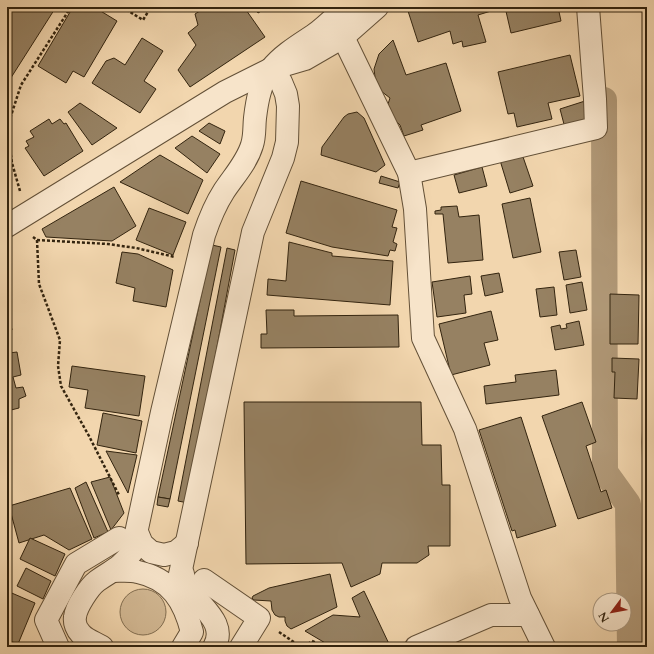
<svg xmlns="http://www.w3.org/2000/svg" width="654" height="654" viewBox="0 0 654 654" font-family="Cardo,serif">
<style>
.green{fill:#d2b893;stroke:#826e51}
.water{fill:#b19978;stroke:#7f6a4e}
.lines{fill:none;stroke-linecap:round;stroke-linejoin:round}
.shore{stroke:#725e44;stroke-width:1}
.canal{stroke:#b19978;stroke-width:26}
.building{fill:#968162;stroke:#33240f}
.minor-casing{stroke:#635037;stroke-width:24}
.path{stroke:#33240f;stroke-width:2.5;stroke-dasharray:3 2;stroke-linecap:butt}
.minor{stroke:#f7e4ca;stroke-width:22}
</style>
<rect width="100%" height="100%" fill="#f2d6ae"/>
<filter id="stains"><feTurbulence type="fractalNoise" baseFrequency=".005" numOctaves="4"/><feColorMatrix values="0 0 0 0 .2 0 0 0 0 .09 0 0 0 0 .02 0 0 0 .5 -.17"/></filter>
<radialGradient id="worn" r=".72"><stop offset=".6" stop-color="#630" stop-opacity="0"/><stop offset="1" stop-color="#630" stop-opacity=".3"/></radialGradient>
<circle class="green" cx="143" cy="612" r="23"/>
<path class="water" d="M647,330V609L642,442Z"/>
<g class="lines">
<path class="shore" d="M647,426V466"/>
<path class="canal" d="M604,100L605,472L628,504L630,647"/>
</g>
<g class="building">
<path d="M7,7H56L7,84Z"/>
<path d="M73,7H94L117,21L84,77L73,71L66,83L38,66Z"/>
<path d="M206,7H244L265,37L190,87L178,70L196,45L188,33L198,25L195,14Z"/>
<path d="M254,7H268L258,13Z"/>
<path d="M411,7H490L491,11L478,15L486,42L463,47L462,41L453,44L450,31L418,42L408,11Z"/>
<path d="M505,7H558L561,21L511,33Z"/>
<path d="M142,38L163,51L144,81L156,89L140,113L92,83L106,61L114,58L125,65Z"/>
<path d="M393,40L406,75L446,63L461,111L421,125L423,130L404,136L400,125L392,117L388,104L390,98L381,91L375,77L374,69L379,54Z"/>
<path d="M570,55L580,96L548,103L552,119L517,127L514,113L508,114L498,72Z"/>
<path d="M585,101L591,120L565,128L560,109Z"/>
<path d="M80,103L117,128L92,145L68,112Z"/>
<path d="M357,112L364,118L385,165L376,172L321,155L322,147L344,117L348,114Z"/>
<path d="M49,119L52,124L60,119L64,124L66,123L83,151L44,176L25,148L29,146L26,141L34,137L30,131Z"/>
<path d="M209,123L225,131L220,144L199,131Z"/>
<path d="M192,136L220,154L207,173L175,148Z"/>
<path d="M521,151L533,186L510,193L499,157Z"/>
<path d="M160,155L203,180L188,214L120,182Z"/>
<path d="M482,167L487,186L459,193L454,175Z"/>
<path d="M381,176L400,182L398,188L379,183Z"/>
<path d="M301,181L397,210L392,227L397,228L393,242L397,244L395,251L390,250L388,256L332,247L286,233Z"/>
<path d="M114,187L136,226L112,241L46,237L42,229Z"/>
<path d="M530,198L541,252L513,258L502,204Z"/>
<path d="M457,206L459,217L479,215L483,260L448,263L443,214H435V211L441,210V207Z"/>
<path d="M149,208L186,222L173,255L136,240Z"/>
<path d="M289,242L332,253V256L393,261L390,305L267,295L268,279L286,281Z"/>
<path d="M212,245L221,247L170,499L158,497Z"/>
<path d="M227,248L235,250L188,503L178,501Z"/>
<path d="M576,250L581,277L564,280L559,252Z"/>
<path d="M122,252L138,254L173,270L166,307L133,301L135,288L116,283Z"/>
<path d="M499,273L503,292L485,296L481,276Z"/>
<path d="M470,276L472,294L464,295L466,313L437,317L432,282Z"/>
<path d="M582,282L587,310L570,313L566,285Z"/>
<path d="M554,287L557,315L540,317L536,289Z"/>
<path d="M610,294L639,295L638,344H610Z"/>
<path d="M7,305L12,330L7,332Z"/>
<path d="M266,310H294V316L398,315L399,347L261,348V334H267Z"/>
<path d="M491,311L498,340L484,343L490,365L451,375L439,324Z"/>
<path d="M579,321L584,345L555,350L551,327L560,325L561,329L567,328L566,324Z"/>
<path d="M7,345L9,353L17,352L21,375L13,377L16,388L23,387L26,396L19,399V408L7,411Z"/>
<path d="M612,358L639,359L637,399L614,398L615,372H612Z"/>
<path d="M72,366L145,376L139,416L85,408L88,390L69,387Z"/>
<path d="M556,370L559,395L486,404L484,386L516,382L515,375Z"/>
<path d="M244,402H421L422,445H441L442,485H450V546H428L429,555L417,563H382L380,574L351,587L342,563L246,564Z"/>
<path d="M582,402L596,442L586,446L601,492L606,490L612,508L578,519L542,416Z"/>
<path d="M103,413L142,421L136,453L97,445Z"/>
<path d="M521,417L556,526L517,538L515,530L512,531L479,430Z"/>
<path d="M106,451L137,455L128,493Z"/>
<path d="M110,477L124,513L111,530L91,482Z"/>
<path d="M86,482L108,532L94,538L75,488Z"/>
<path d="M70,488L92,539L69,550L44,535L19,543L9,506Z"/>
<path d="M158,497L170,499L168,507L157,505Z"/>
<path d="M30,538L65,554L55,576L20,559Z"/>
<path d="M7,545L10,547L7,554Z"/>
<path d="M26,568L51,581L43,599L17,586Z"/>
<path d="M330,574L337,607L291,629L287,626L285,621V617H279L275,615L272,610L271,601L254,600L252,598L253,596L269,588Z"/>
<path d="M7,591L35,603L18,644L7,640Z"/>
<path d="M364,591L390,646L389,647H332L305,631L333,615L360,617L352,598Z"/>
</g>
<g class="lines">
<g class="minor-casing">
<g id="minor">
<path d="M343,37L409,173L415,209L423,338L465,429L520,598L544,647"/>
<path d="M409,173L596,128L595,99L588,7"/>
<path d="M7,226L225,92L271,69L305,59L343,37L377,7"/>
<path d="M137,532L142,544L151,552L164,555L176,552L187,543"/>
<path d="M113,571C121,571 130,570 138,572C171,579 184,601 192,632L183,647"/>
<path d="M183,574C186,601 231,618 214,647"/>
<path d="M204,580L259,618L241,647"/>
<path d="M176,593L253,232L283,158L287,142L288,106L286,94L281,82L271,69"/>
<path d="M58,647L46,620L76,564L119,538"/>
<path d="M102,647C96,643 86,640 81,634C77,630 74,623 75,617C76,607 89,587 97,581C112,570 120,569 132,552L162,412L204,235C209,220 215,205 224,191C234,176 247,162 252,145C255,136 254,127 255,118C257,101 260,83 271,69C282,55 299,45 314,35C325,27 335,17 346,7"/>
<path d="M416,647L491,615H528"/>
</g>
</g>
<g class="path">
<path d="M122,7L143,20L151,7"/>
<path d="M20,191L12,163L7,128L21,85L71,7"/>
<path d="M33,237L37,240L39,284L60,340L58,366L61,386L89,436L119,495"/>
<path d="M37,240L108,244L136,248L175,257"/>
<path d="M279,632L301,647"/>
<path d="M304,647L312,641L325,647"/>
</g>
<use href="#minor" class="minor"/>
</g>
<rect width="654" height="654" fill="none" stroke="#f2d6ae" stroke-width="24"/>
<rect x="8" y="8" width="638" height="638" fill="none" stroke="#33240f" stroke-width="2"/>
<rect x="12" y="12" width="630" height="630" fill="none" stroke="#33240f"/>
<g transform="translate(612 612) rotate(238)"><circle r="19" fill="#f7e4ca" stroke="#a9977f"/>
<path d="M0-3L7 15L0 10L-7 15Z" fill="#8f2418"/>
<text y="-6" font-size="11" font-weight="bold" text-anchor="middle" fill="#33240f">N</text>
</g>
<rect width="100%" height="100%" filter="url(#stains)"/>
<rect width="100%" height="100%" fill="url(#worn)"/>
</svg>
